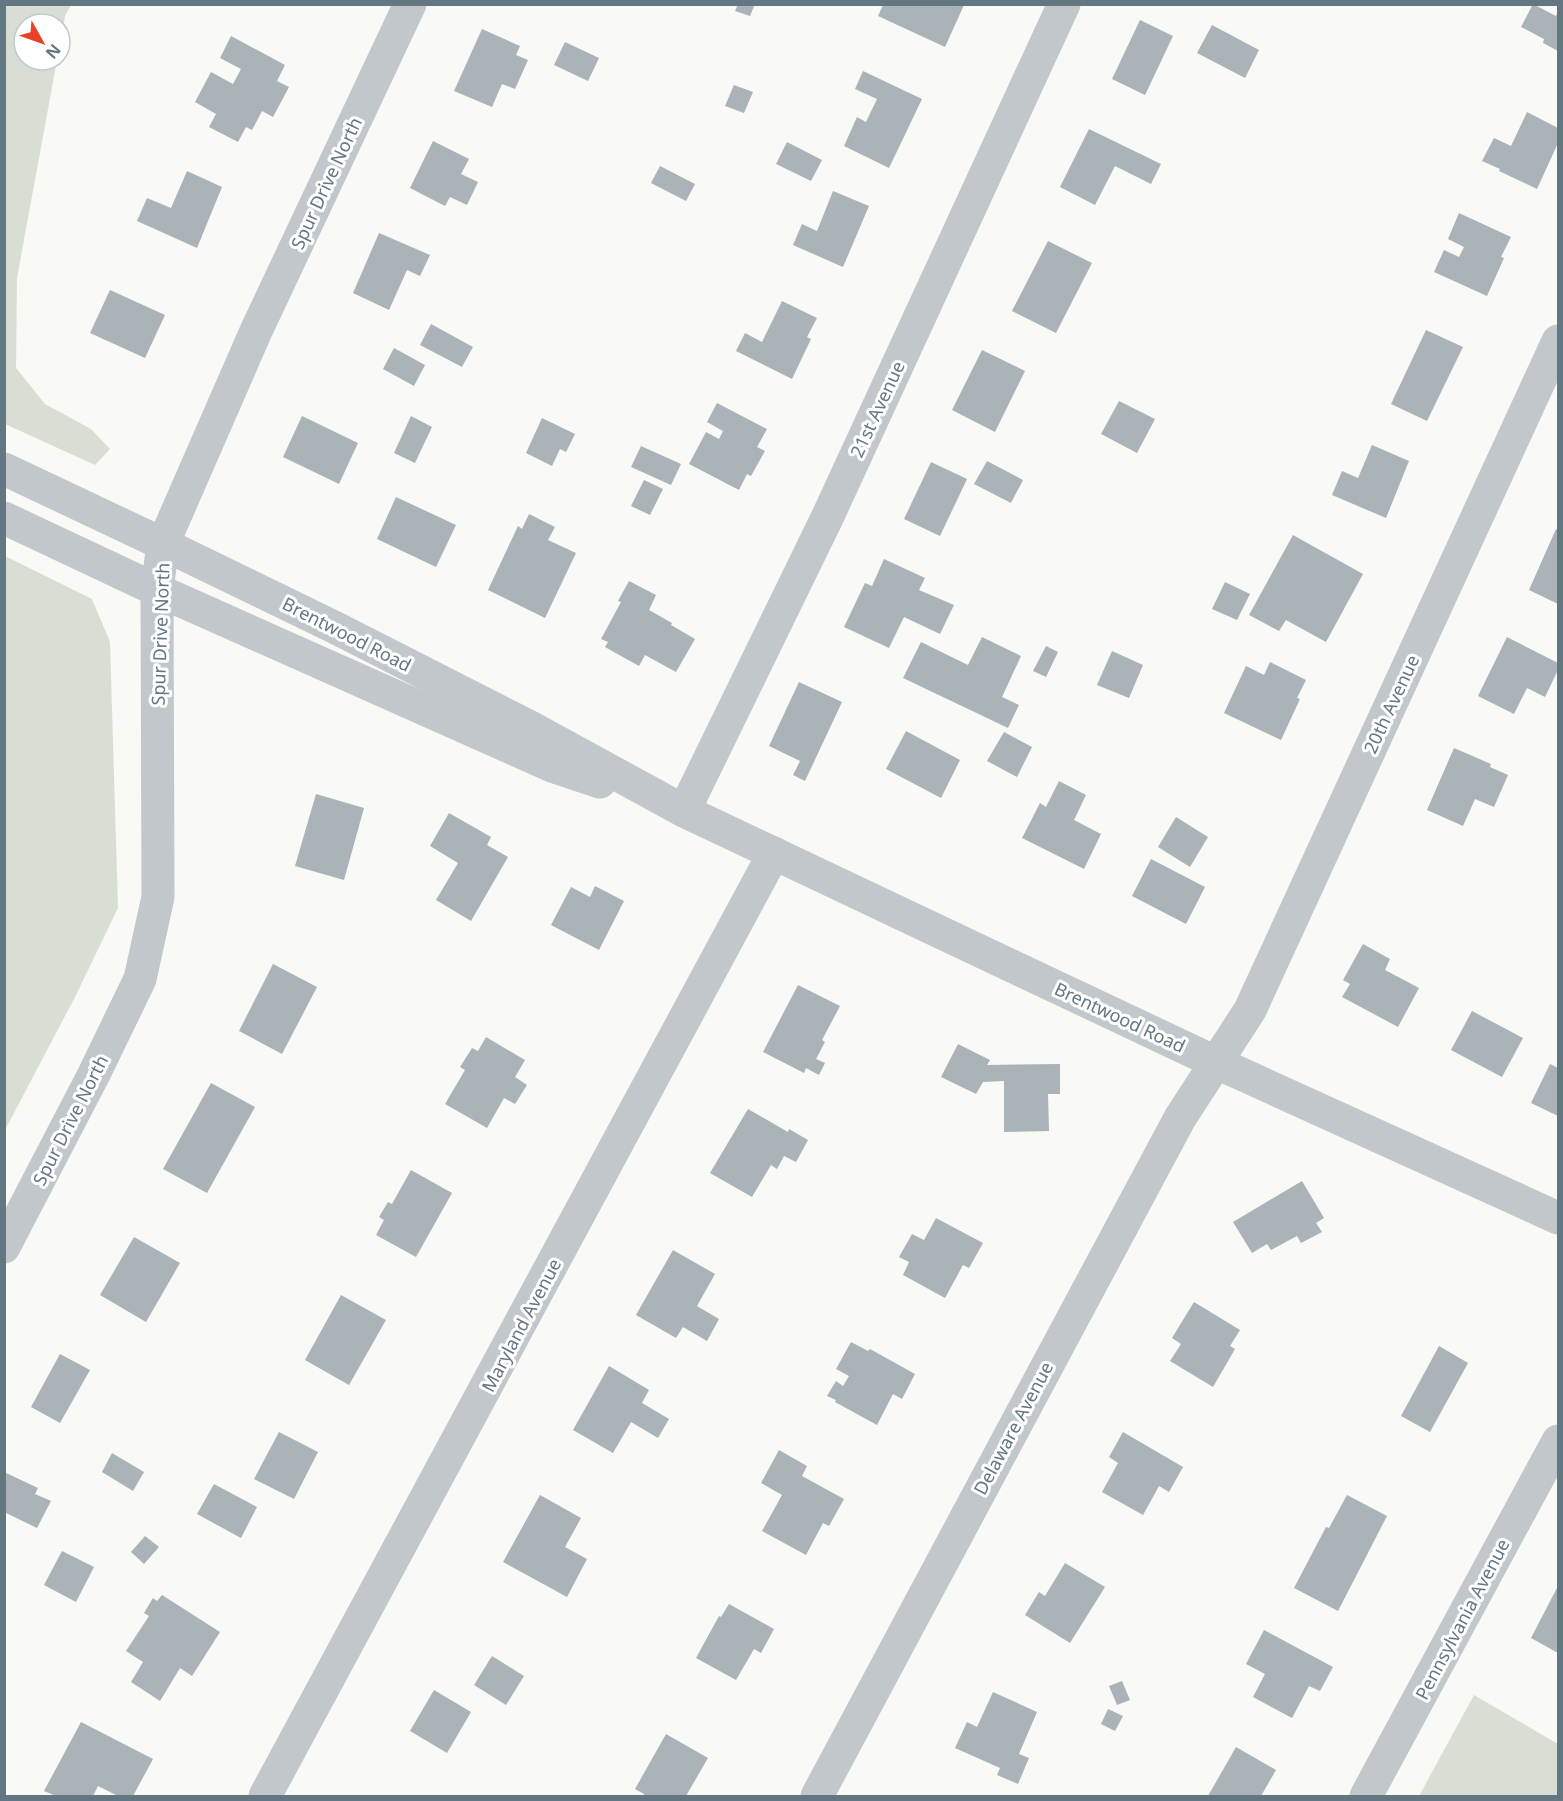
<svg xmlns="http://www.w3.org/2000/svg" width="1563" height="1801" viewBox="0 0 1563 1801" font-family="'Noto Sans',sans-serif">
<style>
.green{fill:#d9ded5}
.building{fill:#a9b3b8}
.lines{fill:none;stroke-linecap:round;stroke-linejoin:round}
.minor{stroke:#c1c7ca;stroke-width:33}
.labels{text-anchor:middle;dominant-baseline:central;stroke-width:6;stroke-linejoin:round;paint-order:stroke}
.street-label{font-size:18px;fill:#637782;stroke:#fff}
</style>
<rect width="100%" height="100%" fill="#f9f9f6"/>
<g class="green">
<path d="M5,4L71,5L65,16L60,45V24H24V60H57L17,278L16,368L45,404L91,429L110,449L95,465L5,424Z"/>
<path d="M5,556L92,599L110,642L118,908L75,997L5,1130Z"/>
<path d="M1474,1695L1558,1744V1796H1419Z"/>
</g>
<g class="building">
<path d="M738,4H755L750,16L735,11Z"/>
<path d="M1533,4L1556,16L1558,10V51L1543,43L1544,39L1521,27Z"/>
<path d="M883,5H964L945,47L878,16Z"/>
<path d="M1140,20L1173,36L1145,95L1112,79Z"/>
<path d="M1212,25L1259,50L1245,78L1197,53Z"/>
<path d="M482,29L520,46L516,55L528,60L515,89L502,84L492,107L454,91Z"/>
<path d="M231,36L285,65L277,81L289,87L273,117L262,111L252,130L246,127L238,142L209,127L216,114L195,102L211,72L233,84L241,69L220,58Z"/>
<path d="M565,42L599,58L588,81L554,65Z"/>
<path d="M863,71L922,99L889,168L844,146L857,117L866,122L877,99L855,89Z"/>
<path d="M734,85L753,92L744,113L725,106Z"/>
<path d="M1527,112L1558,128V143L1537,189L1499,171L1500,169L1482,161L1494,138L1511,146Z"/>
<path d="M1089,129L1161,164L1151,184L1115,166L1095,205L1060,187Z"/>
<path d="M433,141L469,159L461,174L478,182L467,205L450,197L445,206L410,188Z"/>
<path d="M787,142L822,160L811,181L776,164Z"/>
<path d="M660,166L695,184L686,201L651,183Z"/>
<path d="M187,171L222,187L197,248L137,221L147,198L171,208Z"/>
<path d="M833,191L869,206L843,267L793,245L802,224L817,231Z"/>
<path d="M1459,213L1511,237L1501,257L1504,258L1487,296L1434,272L1444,250L1459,257L1464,247L1448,239Z"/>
<path d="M379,233L430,255L420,276L407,270L389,310L353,293Z"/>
<path d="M1048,241L1092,263L1056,333L1012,311Z"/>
<path d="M110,290L165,315L145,358L90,333Z"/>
<path d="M782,301L817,318L807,337L811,339L792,379L736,351L745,333L762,342Z"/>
<path d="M431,324L473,347L462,367L420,345Z"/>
<path d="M1426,330L1463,347L1427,421L1391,404Z"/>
<path d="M394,348L425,365L414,386L383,369Z"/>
<path d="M982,350L1025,371L995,432L952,410Z"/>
<path d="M1119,401L1155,419L1137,453L1101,434Z"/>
<path d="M717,403L767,429L757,447L765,451L751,476L747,474L739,490L689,464L706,432L719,439L723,431L707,422Z"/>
<path d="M302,416L358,443L339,484L283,457Z"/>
<path d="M411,416L432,427L415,463L394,453Z"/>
<path d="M542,418L575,434L566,452L560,449L552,466L526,453Z"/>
<path d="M1372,445L1409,461L1386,518L1332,495L1342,471L1358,478Z"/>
<path d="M641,446L681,464L671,485L631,467Z"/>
<path d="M987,461L1023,480L1011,503L974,484Z"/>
<path d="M931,462L967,479L940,536L904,519Z"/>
<path d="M644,480L663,489L650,515L631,506Z"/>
<path d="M396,497L456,525L436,567L377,539Z"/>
<path d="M529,514L555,527L548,540L576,553L545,618L488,590L518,526L522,529Z"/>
<path d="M1556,529L1558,530V604L1529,590Z"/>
<path d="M1293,535L1363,574L1326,642L1286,620L1279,631L1249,615Z"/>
<path d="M884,559L925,578L919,590L954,605L940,634L904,617L889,648L844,627L865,583L872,586Z"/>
<path d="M629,581L656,595L649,610L672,623L671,625L695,639L676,672L645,655L639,666L605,647L608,642L601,639L621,602L618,601Z"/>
<path d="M1225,582L1250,594L1237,620L1212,609Z"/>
<path d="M982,637L1021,656L1002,697L1019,705L1008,728L903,678L921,642L968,665Z"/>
<path d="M1507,637L1558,663V670L1545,697L1527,688L1514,714L1478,696Z"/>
<path d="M1046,646L1058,652L1046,677L1033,671Z"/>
<path d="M1112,651L1143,665L1129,698L1097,685Z"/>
<path d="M1270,662L1306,680L1297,698L1300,699L1281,740L1224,713L1246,666L1264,675Z"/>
<path d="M799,682L842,702L805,781L793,775L800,761L769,746Z"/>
<path d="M906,731L960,760L941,798L886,769Z"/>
<path d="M1004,732L1032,747L1017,777L987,761Z"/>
<path d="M1454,748L1491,764L1490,767L1508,775L1494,807L1475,799L1463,826L1427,810Z"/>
<path d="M1059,781L1086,795L1074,820L1101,834L1084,869L1022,838L1040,803L1046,807Z"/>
<path d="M316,794L364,808L344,880L295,866Z"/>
<path d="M449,813L491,837L487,845L508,857L471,921L436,900L458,863L430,846Z"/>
<path d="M1176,817L1208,837L1190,867L1158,847Z"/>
<path d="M1151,859L1205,887L1186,924L1132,896Z"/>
<path d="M595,886L624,901L599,950L551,925L571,887L590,897Z"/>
<path d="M1363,944L1390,959L1385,970L1419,988L1398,1027L1342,997L1350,984L1343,980Z"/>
<path d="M273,964L317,987L282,1054L239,1031Z"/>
<path d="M798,985L840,1006L822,1040L825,1042L816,1059L825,1063L819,1075L806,1068L804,1073L763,1052Z"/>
<path d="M1472,1011L1523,1038L1502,1077L1451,1050Z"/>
<path d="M486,1037L525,1060L515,1077L527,1085L515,1104L504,1098L487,1128L445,1104L465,1070L460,1067L472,1048L478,1051Z"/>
<path d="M958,1044L990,1060L987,1065L1060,1064V1094H1048L1049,1131L1004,1132V1081L983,1082L976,1094L941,1077Z"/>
<path d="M1550,1064L1558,1068V1116L1531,1103Z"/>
<path d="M211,1083L255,1107L207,1193L163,1169Z"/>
<path d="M748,1109L788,1132L789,1129L808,1140L796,1162L784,1156L777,1169L771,1165L752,1197L710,1173Z"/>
<path d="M411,1170L452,1193L416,1257L376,1235L384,1220L379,1217L388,1202L392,1204Z"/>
<path d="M1302,1181L1324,1218L1316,1223L1322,1232L1301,1243L1297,1236L1271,1250L1267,1244L1252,1253L1233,1222Z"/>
<path d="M936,1218L983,1243L969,1268L963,1265L945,1298L903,1275L909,1262L899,1257L912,1234L924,1240Z"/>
<path d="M134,1237L180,1263L146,1322L100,1295Z"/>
<path d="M673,1250L715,1274L697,1306L719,1319L707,1341L683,1327L676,1338L636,1315Z"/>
<path d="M341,1295L386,1320L349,1385L305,1360Z"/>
<path d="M1194,1302L1240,1330L1230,1346L1235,1349L1213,1387L1170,1361L1181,1344L1172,1338Z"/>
<path d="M851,1342L868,1351L870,1349L915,1374L902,1399L893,1394L877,1425L835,1402L836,1400L827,1396L836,1381L843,1386L849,1376L836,1369Z"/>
<path d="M1439,1346L1468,1363L1430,1432L1401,1416Z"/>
<path d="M60,1354L90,1370L60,1423L31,1407Z"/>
<path d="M609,1366L649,1390L642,1403L669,1419L658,1438L631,1422L613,1453L573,1430Z"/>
<path d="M279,1432L318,1452L294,1499L254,1479Z"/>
<path d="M1123,1432L1183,1467L1169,1492L1159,1486L1143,1515L1102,1492L1118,1463L1109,1457Z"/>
<path d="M779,1450L807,1466L802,1476L844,1499L829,1526L823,1523L806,1555L762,1531L782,1495L761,1483Z"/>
<path d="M112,1453L144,1472L133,1491L102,1472Z"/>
<path d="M4,1472L38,1488L35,1494L51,1501L37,1528L4,1512Z"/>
<path d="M214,1484L257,1507L241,1538L197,1514Z"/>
<path d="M540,1495L581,1518L565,1547L587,1559L567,1597L503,1562Z"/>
<path d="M1347,1495L1387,1516L1338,1611L1294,1588L1326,1527L1329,1528Z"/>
<path d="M145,1536L159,1547L144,1564L131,1552Z"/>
<path d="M62,1551L94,1567L76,1602L44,1585Z"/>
<path d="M1065,1563L1105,1587L1070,1643L1025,1615L1039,1592L1045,1596Z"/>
<path d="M1558,1586V1653L1531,1638Z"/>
<path d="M162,1595L220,1632L192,1676L180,1668L160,1701L131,1682L143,1662L126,1651L149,1616L144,1613L153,1598L157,1601Z"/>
<path d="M729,1604L774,1629L761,1653L754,1649L736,1680L696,1658L719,1616L721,1617Z"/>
<path d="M1264,1630L1333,1667L1320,1691L1309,1686L1292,1718L1253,1697L1265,1674L1246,1664Z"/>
<path d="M492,1656L524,1676L506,1705L474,1685Z"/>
<path d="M1122,1681L1130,1700L1117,1705L1109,1686Z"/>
<path d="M434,1690L471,1712L447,1753L410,1731Z"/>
<path d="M993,1692L1037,1712L1019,1754L1029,1758L1018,1784L997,1775L1000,1768L955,1748L967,1722L977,1727Z"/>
<path d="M1108,1709L1123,1716L1115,1731L1101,1724Z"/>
<path d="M81,1722L153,1759L133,1796H118L98,1786L93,1796H56L44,1791Z"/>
<path d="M666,1734L708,1758L686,1796H643L644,1794L635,1789Z"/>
<path d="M1236,1747L1276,1770L1261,1796H1208Z"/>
</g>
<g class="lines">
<g class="minor">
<path d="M4,469L163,544L338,629L532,728L684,811L1215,1062L1558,1218"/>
<path d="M4,518L157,590L552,766L600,782"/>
<path d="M684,811L827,518L1064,4"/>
<path d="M4,1247L94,1074L140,979L158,897L157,590L163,544L256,331L410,4"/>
<path d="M265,1796L774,853"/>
<path d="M817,1796L1180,1118L1250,1010L1558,341"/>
<path d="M1366,1796L1558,1441"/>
</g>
</g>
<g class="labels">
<g class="street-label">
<text transform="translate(326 183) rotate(-65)">Spur Drive North</text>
<text transform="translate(877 409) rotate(-65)">21st Avenue</text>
<text transform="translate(160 634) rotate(-88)">Spur Drive North</text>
<text transform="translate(347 634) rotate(27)">Brentwood Road</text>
<text transform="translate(1391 704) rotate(-65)">20th Avenue</text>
<text transform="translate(1120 1017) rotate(25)">Brentwood Road</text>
<text transform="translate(70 1120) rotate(-63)">Spur Drive North</text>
<text transform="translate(521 1325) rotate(-62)">Maryland Avenue</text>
<text transform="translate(1013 1428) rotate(-62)">Delaware Avenue</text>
<text transform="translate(1462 1619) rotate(-62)">Pennsylvania Avenue</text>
</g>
</g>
<rect width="1563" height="1801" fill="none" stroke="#637782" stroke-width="12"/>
<g transform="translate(42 42) rotate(130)"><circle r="28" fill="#ffffff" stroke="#c1c9cd" stroke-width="1.5"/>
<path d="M0-4.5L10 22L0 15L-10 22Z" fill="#ea4125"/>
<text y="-9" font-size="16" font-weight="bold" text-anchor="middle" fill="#637782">N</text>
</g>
</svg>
